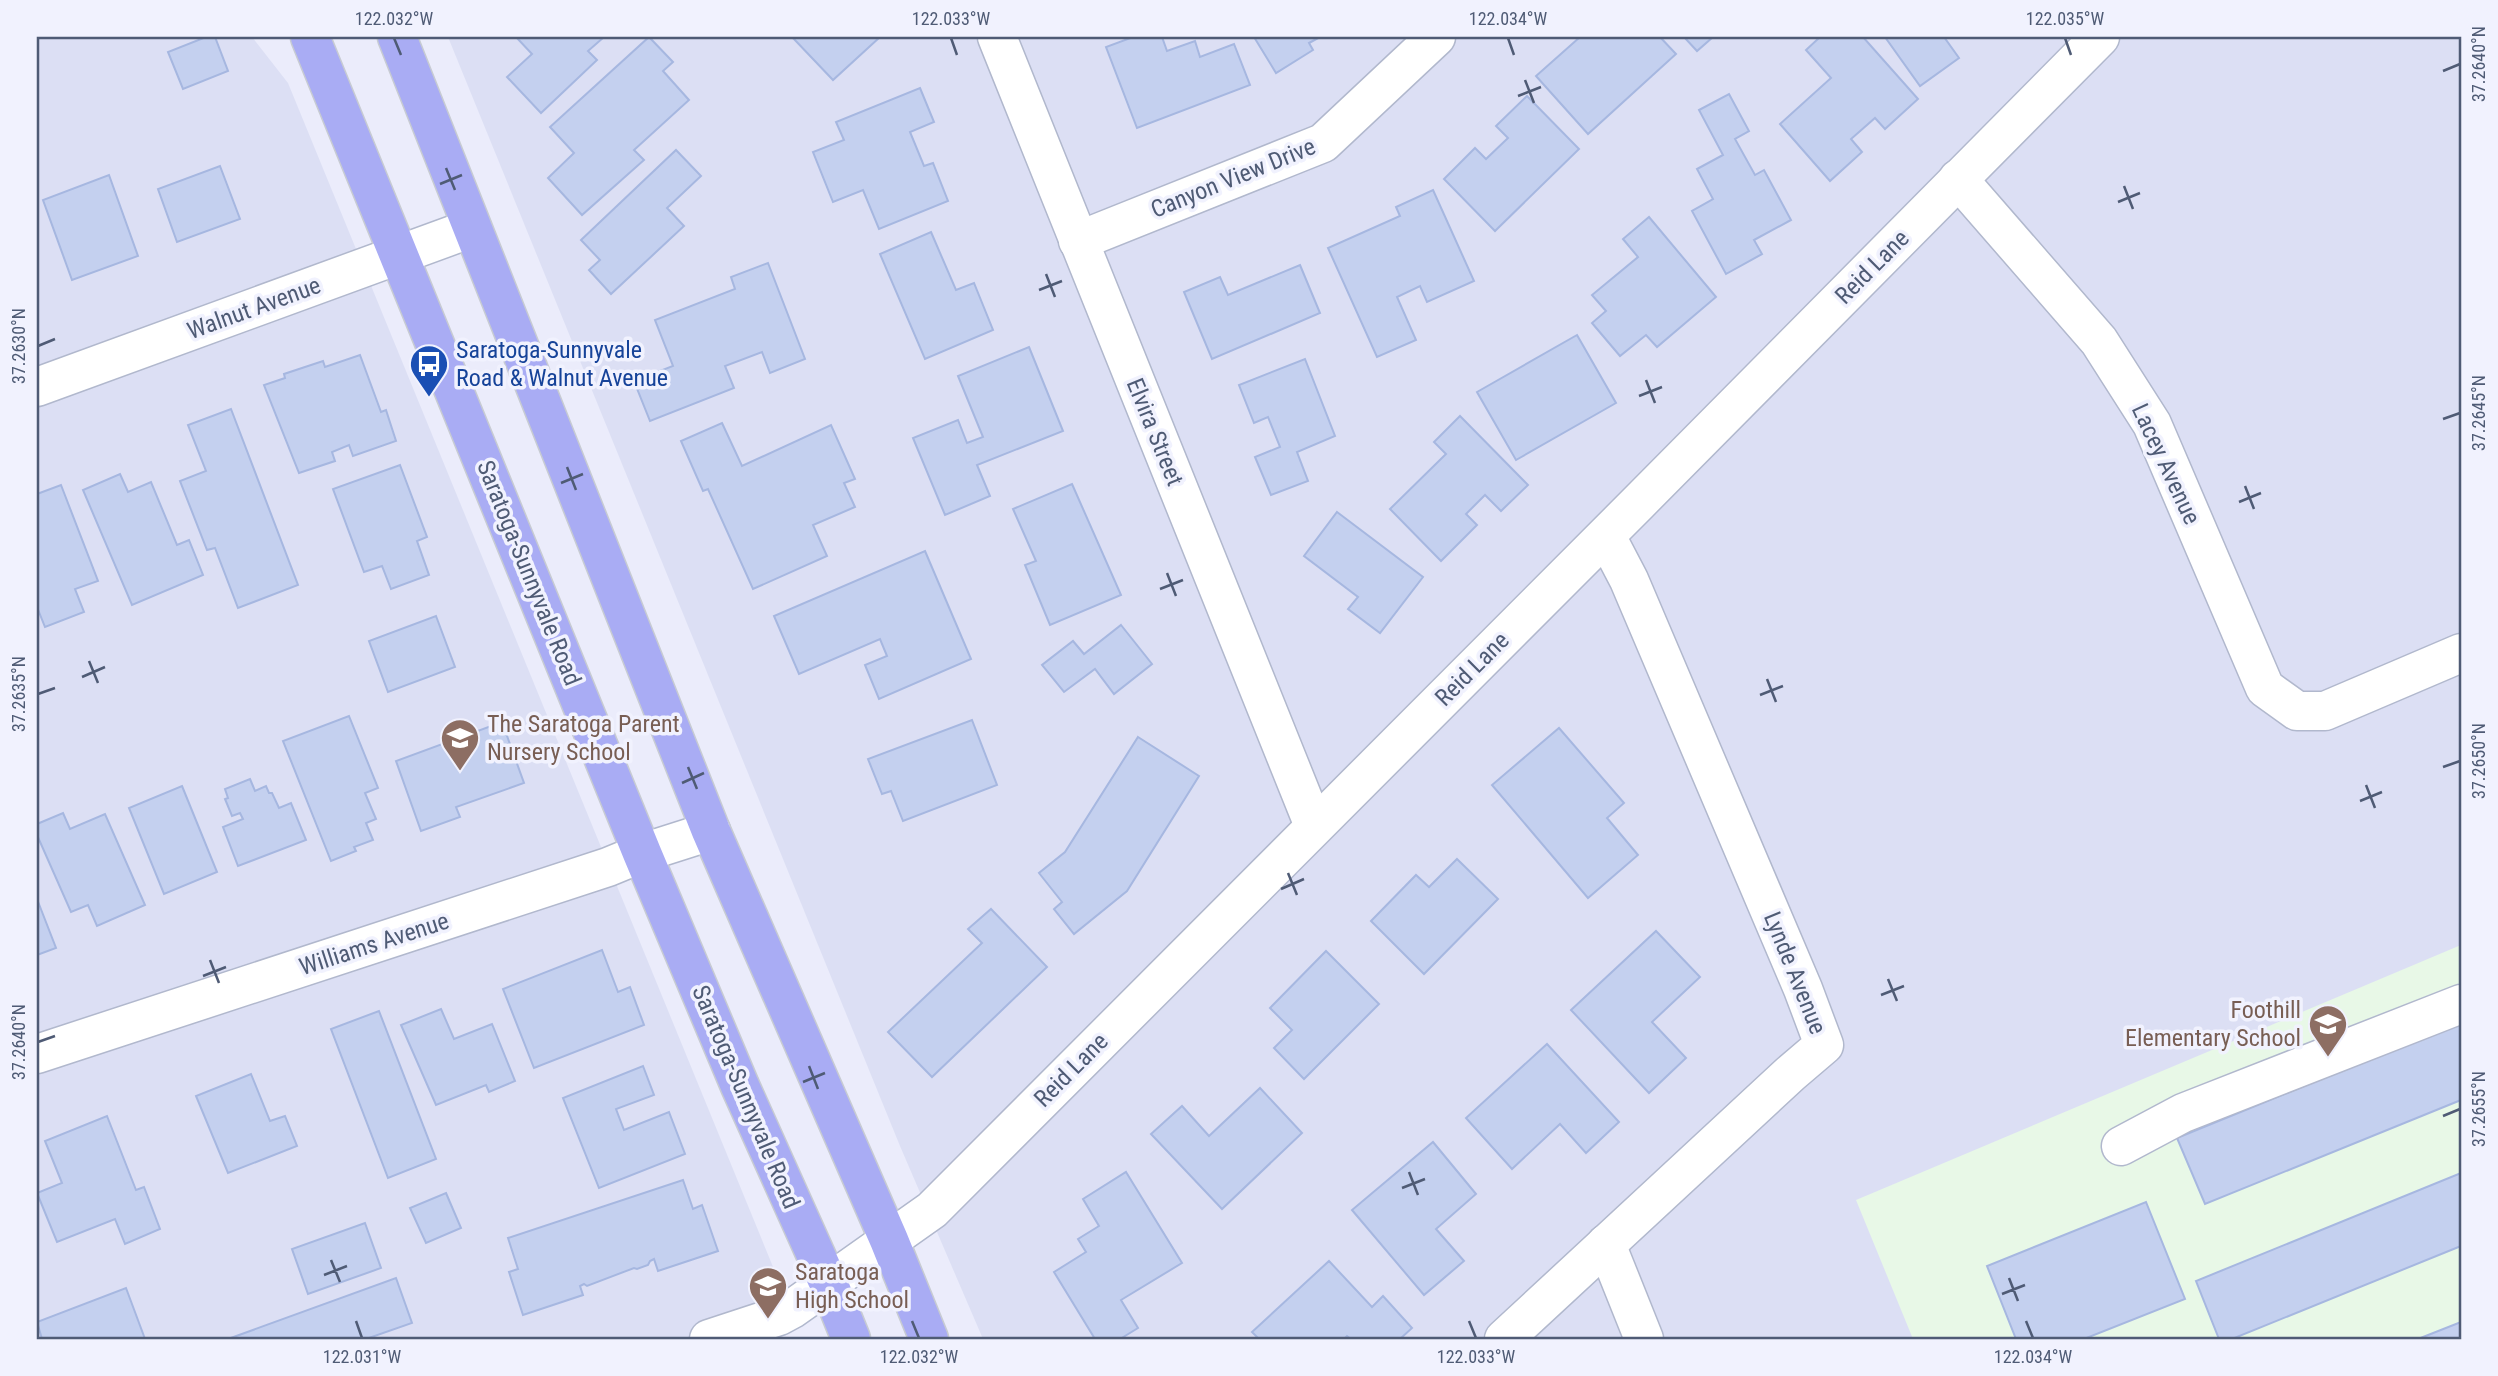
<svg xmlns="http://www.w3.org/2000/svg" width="2498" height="1376" viewBox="0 0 2498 1376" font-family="'Roboto Condensed',sans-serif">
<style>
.residential{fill:#dcdff4}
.education{fill:#e8f8e7}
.building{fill:#c4d0ef;stroke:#a6b7e0;stroke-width:2}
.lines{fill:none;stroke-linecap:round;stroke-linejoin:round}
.minor-casing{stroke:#b1b8cd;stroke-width:41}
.major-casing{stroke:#c7cbd3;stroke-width:41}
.minor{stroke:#fff;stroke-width:38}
.major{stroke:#a9acf4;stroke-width:38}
.ticks{fill:none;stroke:#4f5b75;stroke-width:2.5}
.labels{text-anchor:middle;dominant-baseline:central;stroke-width:7;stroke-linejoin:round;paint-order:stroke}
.street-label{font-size:24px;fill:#4f5b75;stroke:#f1f2fe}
.transit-label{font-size:24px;fill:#164399;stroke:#f1f2fe;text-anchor:start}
.education-label{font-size:24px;fill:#785e54;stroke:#f1f2fe;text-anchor:start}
.neatline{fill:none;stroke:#4f5b75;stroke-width:2.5}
.ticks-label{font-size:18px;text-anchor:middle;fill:#4f5b75}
</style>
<rect width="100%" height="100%" fill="#ebecfb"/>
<g class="residential">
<path d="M37,37H252L288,83L787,1301L696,1339H37Z"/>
<path d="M448,37H2461V1339H983L900,1146Z"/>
</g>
<path class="education" d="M2461,945V1339H1913L1856,1200Z"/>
<g class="building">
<path d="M206,37H215L228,71L183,89L168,52Z"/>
<path d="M516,37H604L588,51L597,60L541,113L507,77L532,54Z"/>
<path d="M649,37L673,62L663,71L689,100L634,150L644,160L582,215L548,178L574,153L550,127Z"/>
<path d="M792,37H880L833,80Z"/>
<path d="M1133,37H1162L1167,51L1195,41L1200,57L1234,44L1250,85L1137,128L1106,47Z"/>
<path d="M1254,37H1320L1309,43L1313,50L1276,73Z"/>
<path d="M1580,37H1660L1676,54L1588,134L1536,76Z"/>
<path d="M1684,37H1713L1697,51Z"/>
<path d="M1820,37H1863L1918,99L1885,129L1875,118L1851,139L1862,152L1830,181L1780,124L1831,78L1806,50Z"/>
<path d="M1885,37H1944L1959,58L1920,86Z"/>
<path d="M920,88L934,122L910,132L924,166L933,163L948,201L879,229L863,190L833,202L813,152L844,140L836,122Z"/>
<path d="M1729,94L1749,131L1735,139L1755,175L1764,170L1791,220L1754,240L1762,254L1726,274L1692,211L1713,199L1697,169L1723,155L1699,110Z"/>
<path d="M1527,96L1579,149L1495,231L1444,179L1475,148L1486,159L1508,138L1496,126Z"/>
<path d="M676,150L701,176L667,208L684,226L611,294L589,270L600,260L581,240Z"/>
<path d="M220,166L240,219L177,242L158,189Z"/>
<path d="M109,175L138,256L72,280L43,200Z"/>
<path d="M1433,190L1474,281L1427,302L1420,286L1397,297L1416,340L1377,357L1328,248L1400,216L1396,207Z"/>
<path d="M1649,217L1716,297L1657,347L1646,335L1620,356L1592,323L1606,311L1592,295L1638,257L1623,239Z"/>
<path d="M931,232L956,290L974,283L993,330L925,359L880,254Z"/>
<path d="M768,263L805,359L770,373L762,352L725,366L734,388L650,421L634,381L673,366L655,320L735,289L731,277Z"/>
<path d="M1300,265L1320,313L1212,359L1184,292L1220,277L1228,295Z"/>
<path d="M1577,335L1616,403L1516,460L1477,392Z"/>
<path d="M1029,347L1063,431L977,465L990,496L945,515L913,438L958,420L967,443L983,437L958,376Z"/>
<path d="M360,355L381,412L386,410L396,441L353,456L349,445L332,452L335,461L299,473L264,385L285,378L284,374L323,361L325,367Z"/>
<path d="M1305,359L1335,436L1297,452L1308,481L1271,495L1255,457L1280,447L1268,417L1254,423L1239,385Z"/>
<path d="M231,409L298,585L238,608L215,548L207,550L180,481L206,471L188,425Z"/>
<path d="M1460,416L1528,485L1501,511L1485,495L1466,514L1477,525L1441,561L1390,509L1446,454L1434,442Z"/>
<path d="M722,423L742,466L831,425L855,479L844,483L855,507L813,525L827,556L753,589L708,489L703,491L681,441Z"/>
<path d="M400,465L427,537L417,541L429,575L391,589L382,566L364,572L333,489Z"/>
<path d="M120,474L128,492L151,482L177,545L189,540L203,575L132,605L83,490Z"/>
<path d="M1072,484L1121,595L1050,625L1025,565L1036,561L1013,509Z"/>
<path d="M61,485L98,581L75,589L84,612L45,627L37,607V494Z"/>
<path d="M1337,512L1423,577L1380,633L1348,609L1358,597L1304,556Z"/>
<path d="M925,551L971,659L879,699L865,665L887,656L880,639L799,674L774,616Z"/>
<path d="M436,616L455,667L388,692L369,641Z"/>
<path d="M1121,625L1152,664L1114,694L1095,669L1064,692L1042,665L1073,641L1084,654Z"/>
<path d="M349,716L378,788L365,793L376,819L366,823L373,840L354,847L356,851L331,861L283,741Z"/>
<path d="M972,720L997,785L903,821L891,791L882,794L868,759Z"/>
<path d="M502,722L524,783L456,807L460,817L421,831L396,761Z"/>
<path d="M1559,728L1624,803L1607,818L1638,855L1588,898L1492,785Z"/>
<path d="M1138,737L1199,776L1127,891L1074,934L1054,909L1062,902L1039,873L1065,852Z"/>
<path d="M250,779L255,791L266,786L269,793H272L279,808L291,803L306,840L238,866L223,827L243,819L240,813L232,816L225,799L228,798L225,789Z"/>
<path d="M182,786L217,872L164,894L129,808Z"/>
<path d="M63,813L70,829L105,814L145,905L97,926L88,905L71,912L37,835V824Z"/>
<path d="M1457,859L1498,899L1424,974L1371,921L1416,875L1429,887Z"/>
<path d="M37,899L56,948L37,955Z"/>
<path d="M991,909L1047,967L932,1077L888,1032L982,943L968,929Z"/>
<path d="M1656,931L1700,977L1652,1022L1686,1058L1649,1093L1571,1010Z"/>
<path d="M602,950L618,992L630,987L644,1025L534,1068L503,989Z"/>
<path d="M1326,951L1379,1004L1304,1079L1274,1048L1292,1030L1270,1008Z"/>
<path d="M441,1009L454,1039L492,1024L515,1081L489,1092L486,1085L436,1105L401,1025Z"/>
<path d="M379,1011L436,1159L388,1178L331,1029Z"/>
<path d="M2461,1022V1100L2205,1204L2177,1138Z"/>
<path d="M1547,1044L1619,1122L1586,1153L1560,1124L1512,1169L1466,1118Z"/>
<path d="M643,1066L654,1095L616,1109L624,1130L669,1112L685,1154L599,1188L563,1098Z"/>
<path d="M251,1074L270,1121L285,1116L297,1146L228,1173L196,1096Z"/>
<path d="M1260,1088L1302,1133L1222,1209L1151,1134L1182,1106L1209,1136Z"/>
<path d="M107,1116L136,1190L144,1187L160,1229L125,1244L115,1219L57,1242L37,1193L62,1183L45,1141Z"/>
<path d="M1433,1142L1476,1194L1436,1229L1464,1261L1424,1295L1352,1210Z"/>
<path d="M1126,1172L1182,1263L1121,1300L1138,1328L1120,1339H1095L1054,1272L1086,1252L1078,1239L1099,1226L1083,1199Z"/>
<path d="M2461,1173V1246L2232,1339H2219L2196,1281Z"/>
<path d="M683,1180L693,1209L702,1205L718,1251L658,1271L654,1259L650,1261L648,1265L637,1269L634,1268L587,1286L584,1284L580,1286L583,1295L523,1315L509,1272L518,1269L508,1238Z"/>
<path d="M446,1193L461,1228L426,1243L410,1208Z"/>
<path d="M2146,1202L2185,1299L2084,1339H2016L1987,1266Z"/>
<path d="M365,1223L381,1268L308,1294L292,1249Z"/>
<path d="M1329,1261L1372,1307L1383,1296L1412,1328L1400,1339H1351L1347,1336L1344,1339H1259L1252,1332Z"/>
<path d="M396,1278L412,1323L366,1339H228Z"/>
<path d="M126,1288L145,1339H42L37,1322Z"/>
<path d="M2461,1322V1339H2418Z"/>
</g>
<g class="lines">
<g class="minor-casing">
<g id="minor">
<path d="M997,37L1314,826"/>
<path d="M1958,179L2099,341L2152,424L2265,688L2297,711H2325L2461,653"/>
<path d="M1078,241L1323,143L1436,37"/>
<path d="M37,387L472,228"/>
<path d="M37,1054L608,867L642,853L711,831"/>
<path d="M2121,1146L2183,1113L2461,1004"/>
<path d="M1606,1244L1644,1339"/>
<path d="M709,1339L779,1316L792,1309L932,1210L1639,502L2100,37"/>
<path d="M1504,1339L1790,1074L1824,1045L1803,989L1629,580L1606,536"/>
</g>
</g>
<g class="major-casing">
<g id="major">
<path d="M310,37L642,853L740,1086L828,1282L851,1339"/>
<path d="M397,37L711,831L889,1240L929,1339"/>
</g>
</g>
<use href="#minor" class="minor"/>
<use href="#major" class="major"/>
</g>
<path class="ticks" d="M394,38L401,55M951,38L957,55M1508,38L1514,55M2065,38L2071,55M2443,71L2460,64M1525,80L1534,103M1518,96L1541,87M446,168L455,190M440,184L462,175M2124,186L2133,209M2118,202L2140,193M1046,274L1055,297M1039,290L1062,281M38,346L55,339M1646,380L1655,403M1639,396L1662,387M2443,419L2460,413M567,467L576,490M561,483L583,474M2245,486L2254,509M2239,502L2261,493M1167,573L1176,596M1160,589L1183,580M89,661L98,683M82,677L105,667M1767,679L1776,702M38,694L55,688M1760,695L1783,686M688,767L697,789M2443,767L2460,761M682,783L704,773M2366,785L2375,808M2360,801L2382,792M1288,873L1297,895M1281,889L1304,879M210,960L219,983M203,976L226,967M1888,979L1897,1001M1881,995L1904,986M38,1042L55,1036M809,1066L818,1089M803,1082L825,1073M2443,1116L2460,1109M1409,1172L1418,1195M1402,1188L1425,1179M331,1260L340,1282M324,1275L347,1266M2009,1278L2018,1301M2002,1294L2025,1285M356,1321L362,1338M912,1321L919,1338M1469,1321L1476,1338M2026,1321L2033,1338"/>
<defs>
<g id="bus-pin" transform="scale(2.0125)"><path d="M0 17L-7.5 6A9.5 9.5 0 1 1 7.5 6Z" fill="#1a4fb4" stroke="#f1f2fe"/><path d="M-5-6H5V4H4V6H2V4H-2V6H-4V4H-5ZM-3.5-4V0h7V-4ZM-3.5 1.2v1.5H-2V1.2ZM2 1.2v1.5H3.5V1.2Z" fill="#fff"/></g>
<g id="school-pin" transform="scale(2.0125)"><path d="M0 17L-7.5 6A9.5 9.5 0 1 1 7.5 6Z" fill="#8d6e63" stroke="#f1f2fe"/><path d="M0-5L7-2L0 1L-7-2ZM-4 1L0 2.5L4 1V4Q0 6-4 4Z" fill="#fff"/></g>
</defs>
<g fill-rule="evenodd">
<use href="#bus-pin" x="429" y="364"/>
<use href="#school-pin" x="460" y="738"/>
<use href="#school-pin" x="2328" y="1024"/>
<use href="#school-pin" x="768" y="1286"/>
</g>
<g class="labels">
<g class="street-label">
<text transform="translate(1233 178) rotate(-22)">Canyon View Drive</text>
<text transform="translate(1872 267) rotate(-45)">Reid Lane</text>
<text transform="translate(254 308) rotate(-20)">Walnut Avenue</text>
<text transform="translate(1155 432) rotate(68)">Elvira Street</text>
<text transform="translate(2166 464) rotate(65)">Lacey Avenue</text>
<text transform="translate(529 573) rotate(68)">Saratoga-Sunnyvale Road</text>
<text transform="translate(1472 669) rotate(-45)">Reid Lane</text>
<text transform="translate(374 944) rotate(-18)">Williams Avenue</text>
<text transform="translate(1795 973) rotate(68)">Lynde Avenue</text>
<text transform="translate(1071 1070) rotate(-45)">Reid Lane</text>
<text transform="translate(746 1097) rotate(67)">Saratoga-Sunnyvale Road</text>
</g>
<g class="transit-label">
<text x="456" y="350">Saratoga-Sunnyvale<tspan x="456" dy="28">Road &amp; Walnut Avenue</tspan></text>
</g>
<g class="education-label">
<text x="487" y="724">The Saratoga Parent<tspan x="487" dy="28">Nursery School</tspan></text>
<text x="2301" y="1010" text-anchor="end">Foothill<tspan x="2301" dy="28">Elementary School</tspan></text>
<text x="795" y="1272">Saratoga<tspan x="795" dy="28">High School</tspan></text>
</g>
</g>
<rect width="2498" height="1376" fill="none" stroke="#f1f2fe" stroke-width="77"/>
<rect x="38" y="38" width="2422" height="1300" class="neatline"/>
<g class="ticks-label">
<text x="394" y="25">122.032°W</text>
<text x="951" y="25">122.033°W</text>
<text x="1508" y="25">122.034°W</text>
<text x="2065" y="25">122.035°W</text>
<text transform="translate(2479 64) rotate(-90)" y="6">37.2640°N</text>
<text transform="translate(19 346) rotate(-90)" y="6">37.2630°N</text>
<text transform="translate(2479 413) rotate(-90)" y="6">37.2645°N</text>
<text transform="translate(19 694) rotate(-90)" y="6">37.2635°N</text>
<text transform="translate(2479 761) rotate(-90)" y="6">37.2650°N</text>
<text transform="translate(19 1042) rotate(-90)" y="6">37.2640°N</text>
<text transform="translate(2479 1109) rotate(-90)" y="6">37.2655°N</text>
<text x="362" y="1363">122.031°W</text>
<text x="919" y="1363">122.032°W</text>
<text x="1476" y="1363">122.033°W</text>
<text x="2033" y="1363">122.034°W</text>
</g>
</svg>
